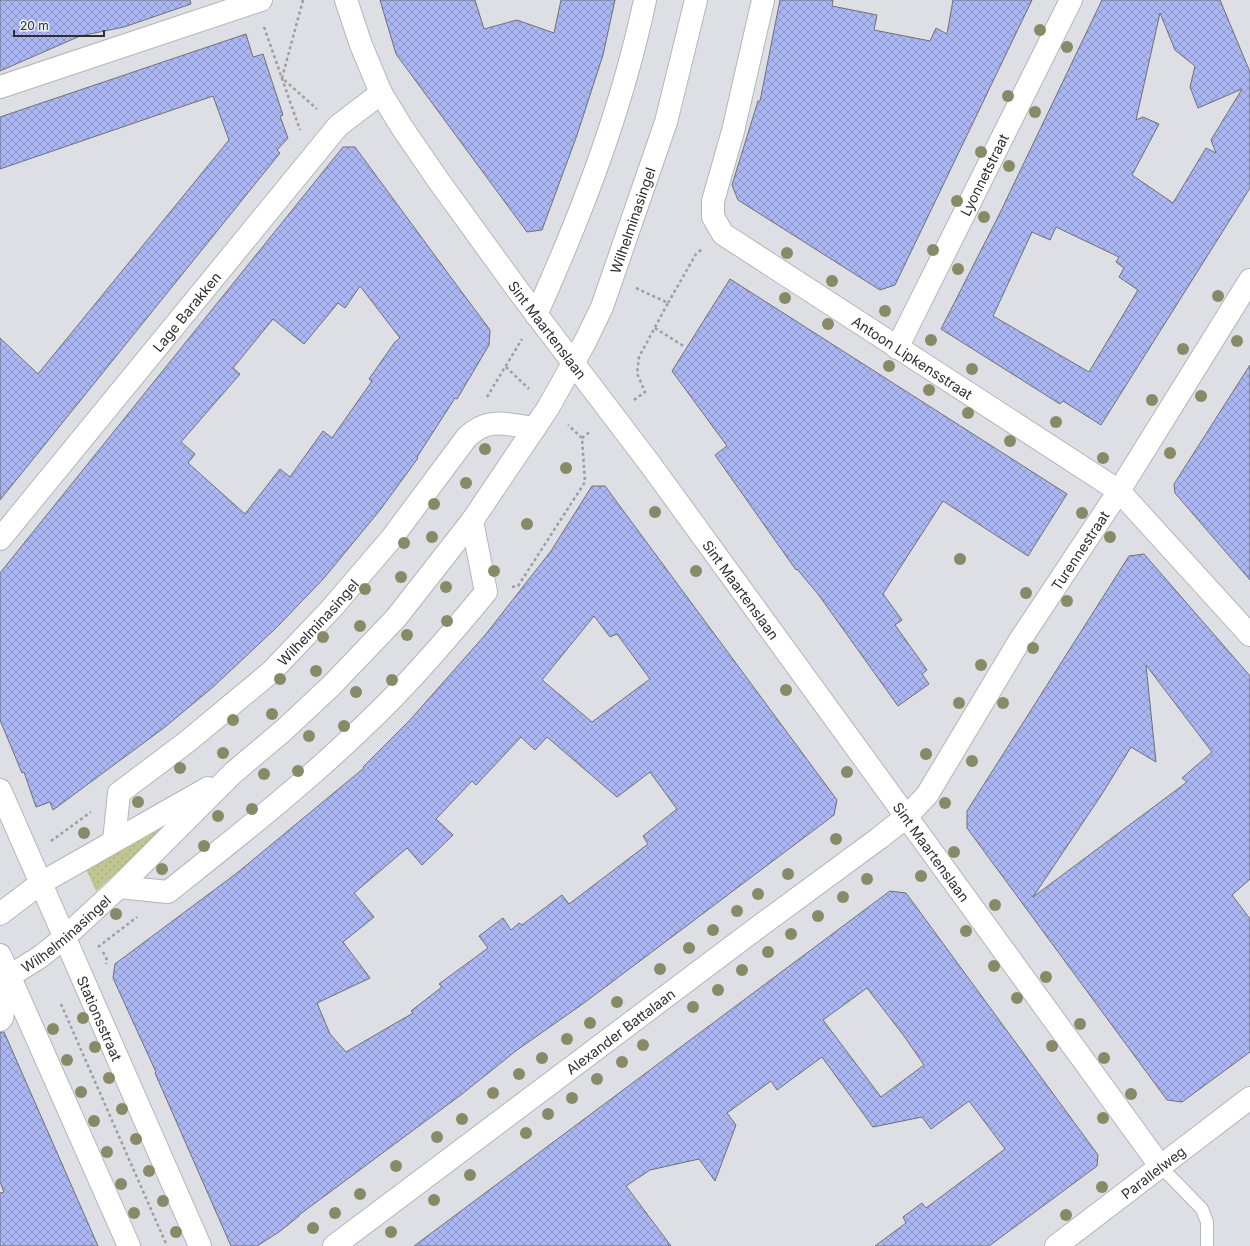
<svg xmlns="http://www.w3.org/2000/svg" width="1250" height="1246" viewBox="0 0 1250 1246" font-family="Inter,sans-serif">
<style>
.grass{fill:url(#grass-dots)}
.building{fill:url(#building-cross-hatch);stroke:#6f7073;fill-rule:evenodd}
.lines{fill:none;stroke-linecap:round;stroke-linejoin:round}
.lane-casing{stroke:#b4b5b9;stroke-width:14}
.street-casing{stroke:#b4b5b9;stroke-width:24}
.secondary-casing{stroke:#b4b5b9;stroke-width:24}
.path{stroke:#9c9da1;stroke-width:2.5;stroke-dasharray:3 3;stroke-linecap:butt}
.lane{stroke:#fff;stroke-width:12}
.street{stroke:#fff;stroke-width:22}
.secondary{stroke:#fff;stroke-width:22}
.tree{fill:#888a67}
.labels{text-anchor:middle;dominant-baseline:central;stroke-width:3.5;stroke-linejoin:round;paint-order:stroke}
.street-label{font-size:14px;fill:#2f2f31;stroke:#ecedf1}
</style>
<defs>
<pattern id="grass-dots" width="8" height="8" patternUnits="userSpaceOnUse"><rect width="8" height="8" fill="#c1c691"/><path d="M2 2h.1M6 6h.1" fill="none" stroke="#a6aa7e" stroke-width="1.8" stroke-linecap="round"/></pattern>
<pattern id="building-cross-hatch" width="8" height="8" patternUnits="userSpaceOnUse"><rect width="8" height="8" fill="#abb7f3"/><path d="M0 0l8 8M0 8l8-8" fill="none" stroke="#8c95c5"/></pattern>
</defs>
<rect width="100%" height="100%" fill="#dedfe4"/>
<path class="grass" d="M157,826L160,829L158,835L96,891L86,869Z"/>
<g class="building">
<path d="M0,0H190L191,4L124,27L80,36L0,71Z"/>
<path d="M380,0H475L484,29L517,20L554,33L561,0H615L603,55L577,135L542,230L527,232L396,54Z"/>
<path d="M780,0H833L832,6L877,15L874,30L930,41L936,28L947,34L953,0H1032L895,285L880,290L738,200L732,185L758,101H760Z"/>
<path d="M1102,0H1220L1250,72V188L1101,425L1063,401L1060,404L941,329L999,215ZM1160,13L1175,50L1195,66L1190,87L1198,108L1242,89L1211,140L1216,153L1206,148L1173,203L1132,175L1159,124L1143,117L1136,120ZM1056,227L1119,257L1116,262L1124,268L1119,277L1138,290L1089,372L993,316L1032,232L1050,240Z"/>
<path d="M246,34L253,57L263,54L283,115L280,116L288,138L277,150L280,153L0,500V338L38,374L229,140L213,96L0,169V117Z"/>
<path d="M343,147H355L458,287L490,330L489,345L457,399L455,398L417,457L418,458L380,510L324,578L277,627L213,687L165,727L53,810L50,802L36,807L24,772L22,773L0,720V573ZM360,286L400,338L395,342L369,379L372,381L332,438L323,431L290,477L280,469L245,514L188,463L195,454L181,442L240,374L233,368L273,319L304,344L338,303L345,308Z"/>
<path d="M730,279L1067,494L1028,556L943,501L883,594L902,620L895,625L927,670L922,674L929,684L898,706L818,594L797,569L796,570L715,455L727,446L672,371Z"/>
<path d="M1250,365V580L1175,493L1174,484Z"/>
<path d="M592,486H605L837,800L834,815L584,1003L517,1050L462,1094L299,1215V1216L279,1232L257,1246H231L155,1073L156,1072L113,978L115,964L237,873L364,768L363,767L410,720L486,634L551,551ZM594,616L610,637L617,634L650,679L592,722L542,680ZM521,737L535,750L547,737L617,797L650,772L677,809L643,836L648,844L569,904L562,895L522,925L519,923L511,930L503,918L479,936L488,948L439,984L442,987L411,1011L413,1013L346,1052L330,1034L317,1003L370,978L343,942L374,917L354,893L407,848L422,865L453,835L436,819L472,781L476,785Z"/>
<path d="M1144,554L1250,676V879L1232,895L1250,919V1052L1182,1102L1167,1100L967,828V811L1129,556ZM1146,665L1212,752L1182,778L1187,782L1033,897L1102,794L1131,747L1156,762Z"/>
<path d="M890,891L906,893L1098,1155L1097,1166L989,1246H875L906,1223L903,1217L922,1203L926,1208L1005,1149L969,1101L931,1129L922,1117L873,1127L822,1057L777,1090L771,1081L727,1113L736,1125L715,1181L699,1159L650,1170L626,1186L671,1246H414ZM867,988L904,1036L924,1065L881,1097L823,1020Z"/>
<path d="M0,1032H4L98,1246H0V1193L4,1192L0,1182Z"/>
</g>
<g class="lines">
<g class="lane-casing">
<path id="lane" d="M1161,1167L1202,1209L1207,1222V1246"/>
</g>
<g class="street-casing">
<g id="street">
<path id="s1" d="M346,0L361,45L381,93L401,126L438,180L517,289L650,464L1161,1167"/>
<path id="s2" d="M763,0L733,131L713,201V217L723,234L1119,491L1250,635"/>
<path d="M0,87L261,0"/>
<path d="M536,315C582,213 622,109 645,0"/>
<path id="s3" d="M897,348L1071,0"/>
<path id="s4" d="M0,539L338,126L381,93"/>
<path id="s5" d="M0,790L200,1246"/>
<path id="s6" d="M114,841L119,793L188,741L271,672L331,609L391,539L467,437C489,416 508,425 535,428"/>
<path d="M119,887L168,892C234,839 301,787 362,728C407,686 447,639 486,592L472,521"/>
<path d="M0,955L129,1246"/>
<path d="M0,1020L2,1018L10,977"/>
<path id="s7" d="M334,1246L757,928L878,839L906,817L927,795L1020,640L1119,491L1250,280"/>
<path id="s8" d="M1056,1246L1250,1098"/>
</g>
</g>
<g class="secondary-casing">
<g id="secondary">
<path d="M0,914L41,883L208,788"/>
<path id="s9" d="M0,982L40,957L65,937L119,887L233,773L284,730L331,686L396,618L472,521L548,408L585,342L602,307L666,122L696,0"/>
</g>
</g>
<g class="path">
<path d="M303,0L282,78L317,109"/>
<path d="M264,27L300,130"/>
<path d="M668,303L696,254L702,249"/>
<path d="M655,328L685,347"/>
<path d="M506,367L529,389"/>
<path d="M487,397L522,339"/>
<path d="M634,400L645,392L637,373L639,357L668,303L636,288"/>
<path d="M582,438L591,431"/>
<path d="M512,587L518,586L585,482L582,438L568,425"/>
<path d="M51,841L91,812"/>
<path d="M98,947L137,917"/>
<path d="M103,952L107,960L106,964"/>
<path d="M61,1004L167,1246"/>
</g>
<use href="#lane" class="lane"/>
<use href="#street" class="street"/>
<use href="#secondary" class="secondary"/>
</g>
<g class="tree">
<circle cx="1040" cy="30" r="6"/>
<circle cx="1067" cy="47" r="6"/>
<circle cx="1008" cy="96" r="6"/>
<circle cx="1035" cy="112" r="6"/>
<circle cx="981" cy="152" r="6"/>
<circle cx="1009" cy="166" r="6"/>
<circle cx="957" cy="201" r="6"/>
<circle cx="984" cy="217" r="6"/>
<circle cx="933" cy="250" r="6"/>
<circle cx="787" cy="253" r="6"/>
<circle cx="958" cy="269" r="6"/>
<circle cx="832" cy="281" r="6"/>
<circle cx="1218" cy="296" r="6"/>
<circle cx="785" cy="298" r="6"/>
<circle cx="885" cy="311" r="6"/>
<circle cx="828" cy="324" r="6"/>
<circle cx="931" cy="340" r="6"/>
<circle cx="1237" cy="341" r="6"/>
<circle cx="1183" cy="349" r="6"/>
<circle cx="889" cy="366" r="6"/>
<circle cx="972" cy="369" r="6"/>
<circle cx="929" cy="390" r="6"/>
<circle cx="1201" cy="396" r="6"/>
<circle cx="1152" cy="400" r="6"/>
<circle cx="968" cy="413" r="6"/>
<circle cx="1056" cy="422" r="6"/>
<circle cx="1010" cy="441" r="6"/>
<circle cx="485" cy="449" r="6"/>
<circle cx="1170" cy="453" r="6"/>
<circle cx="1103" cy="458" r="6"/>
<circle cx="566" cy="468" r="6"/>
<circle cx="466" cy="483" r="6"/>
<circle cx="434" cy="504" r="6"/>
<circle cx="655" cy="512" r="6"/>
<circle cx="1082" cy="513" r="6"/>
<circle cx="527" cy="524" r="6"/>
<circle cx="432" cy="537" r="6"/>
<circle cx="1110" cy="537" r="6"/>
<circle cx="404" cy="543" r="6"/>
<circle cx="960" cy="559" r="6"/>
<circle cx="494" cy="571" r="6"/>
<circle cx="696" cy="571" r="6"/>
<circle cx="401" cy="577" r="6"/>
<circle cx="446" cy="587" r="6"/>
<circle cx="365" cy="589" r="6"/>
<circle cx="1026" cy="593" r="6"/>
<circle cx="1067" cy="601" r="6"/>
<circle cx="447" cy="621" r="6"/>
<circle cx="360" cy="626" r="6"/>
<circle cx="407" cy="635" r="6"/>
<circle cx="323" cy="637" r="6"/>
<circle cx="1033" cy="648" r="6"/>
<circle cx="981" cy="665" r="6"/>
<circle cx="316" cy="671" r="6"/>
<circle cx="280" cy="679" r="6"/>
<circle cx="392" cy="680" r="6"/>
<circle cx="786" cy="690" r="6"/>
<circle cx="356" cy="692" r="6"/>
<circle cx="959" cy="703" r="6"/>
<circle cx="1003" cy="703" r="6"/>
<circle cx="272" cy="714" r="6"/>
<circle cx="233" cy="720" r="6"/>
<circle cx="344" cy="726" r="6"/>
<circle cx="309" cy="736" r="6"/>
<circle cx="223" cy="753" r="6"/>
<circle cx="926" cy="754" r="6"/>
<circle cx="972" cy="761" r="6"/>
<circle cx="180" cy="768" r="6"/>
<circle cx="298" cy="771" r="6"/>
<circle cx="847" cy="772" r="6"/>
<circle cx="264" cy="774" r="6"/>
<circle cx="138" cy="802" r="6"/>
<circle cx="945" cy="803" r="6"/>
<circle cx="252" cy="809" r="6"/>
<circle cx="218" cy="816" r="6"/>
<circle cx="84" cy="833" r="6"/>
<circle cx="836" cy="839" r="6"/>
<circle cx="204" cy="846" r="6"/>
<circle cx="954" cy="852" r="6"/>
<circle cx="162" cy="869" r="6"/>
<circle cx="788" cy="874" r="6"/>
<circle cx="921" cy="876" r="6"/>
<circle cx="867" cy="879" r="6"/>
<circle cx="758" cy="894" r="6"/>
<circle cx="843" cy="897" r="6"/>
<circle cx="995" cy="905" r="6"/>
<circle cx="737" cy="911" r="6"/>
<circle cx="116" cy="914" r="6"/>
<circle cx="818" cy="916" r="6"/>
<circle cx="713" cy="930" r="6"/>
<circle cx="966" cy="931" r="6"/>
<circle cx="791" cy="934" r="6"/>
<circle cx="689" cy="948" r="6"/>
<circle cx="768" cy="952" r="6"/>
<circle cx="994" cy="966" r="6"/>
<circle cx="660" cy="969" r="6"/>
<circle cx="742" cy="970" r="6"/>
<circle cx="1046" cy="977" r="6"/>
<circle cx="718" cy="990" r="6"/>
<circle cx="1017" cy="998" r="6"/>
<circle cx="617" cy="1002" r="6"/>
<circle cx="693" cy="1007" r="6"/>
<circle cx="83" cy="1018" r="6"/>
<circle cx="590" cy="1023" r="6"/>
<circle cx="1080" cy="1024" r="6"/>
<circle cx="53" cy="1029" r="6"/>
<circle cx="567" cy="1039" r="6"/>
<circle cx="643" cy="1045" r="6"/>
<circle cx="1052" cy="1046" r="6"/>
<circle cx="95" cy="1047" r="6"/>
<circle cx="542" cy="1058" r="6"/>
<circle cx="1104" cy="1058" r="6"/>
<circle cx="67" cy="1060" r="6"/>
<circle cx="622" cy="1062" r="6"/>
<circle cx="519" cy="1074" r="6"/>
<circle cx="109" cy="1078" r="6"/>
<circle cx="597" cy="1079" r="6"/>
<circle cx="81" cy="1092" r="6"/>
<circle cx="493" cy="1093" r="6"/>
<circle cx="1131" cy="1094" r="6"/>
<circle cx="572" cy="1098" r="6"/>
<circle cx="122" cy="1109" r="6"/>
<circle cx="548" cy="1114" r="6"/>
<circle cx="1103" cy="1118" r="6"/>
<circle cx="462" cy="1119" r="6"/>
<circle cx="94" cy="1121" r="6"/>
<circle cx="526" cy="1133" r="6"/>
<circle cx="437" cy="1137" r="6"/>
<circle cx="136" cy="1139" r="6"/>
<circle cx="107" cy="1152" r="6"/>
<circle cx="396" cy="1166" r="6"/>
<circle cx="149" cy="1171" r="6"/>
<circle cx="470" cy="1175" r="6"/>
<circle cx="121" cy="1184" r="6"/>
<circle cx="1102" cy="1187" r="6"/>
<circle cx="360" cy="1194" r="6"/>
<circle cx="434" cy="1200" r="6"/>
<circle cx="163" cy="1201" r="6"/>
<circle cx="134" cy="1213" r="6"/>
<circle cx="335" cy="1213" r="6"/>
<circle cx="1066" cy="1215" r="6"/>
<circle cx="313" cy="1228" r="6"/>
<circle cx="176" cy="1232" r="6"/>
<circle cx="391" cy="1232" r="6"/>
</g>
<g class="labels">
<g class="street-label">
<text stroke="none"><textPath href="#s3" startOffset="194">Lyonnetstraat</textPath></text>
<text stroke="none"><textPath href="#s9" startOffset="1005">Wilhelminasingel</textPath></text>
<text stroke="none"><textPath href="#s4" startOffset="294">Lage Barakken</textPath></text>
<text stroke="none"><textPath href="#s1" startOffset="389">Sint Maartenslaan</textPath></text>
<text stroke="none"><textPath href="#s2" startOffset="469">Antoon Lipkensstraat</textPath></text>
<text stroke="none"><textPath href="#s7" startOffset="1034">Turennestraat</textPath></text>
<text stroke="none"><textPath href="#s1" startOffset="713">Sint Maartenslaan</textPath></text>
<text stroke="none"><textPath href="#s6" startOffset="311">Wilhelminasingel</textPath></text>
<text stroke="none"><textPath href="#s1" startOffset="1037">Sint Maartenslaan</textPath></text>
<text stroke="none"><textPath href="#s9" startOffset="82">Wilhelminasingel</textPath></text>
<text stroke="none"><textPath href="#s5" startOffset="249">Stationsstraat</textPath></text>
<text stroke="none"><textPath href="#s7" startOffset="358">Alexander Battalaan</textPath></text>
<text stroke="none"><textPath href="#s8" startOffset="122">Parallelweg</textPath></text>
</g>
</g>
<path d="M14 30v6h90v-6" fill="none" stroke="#2f2f31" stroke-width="2"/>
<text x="20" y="30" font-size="12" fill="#2f2f31" stroke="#ecedf1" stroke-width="3" paint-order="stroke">20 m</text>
</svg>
